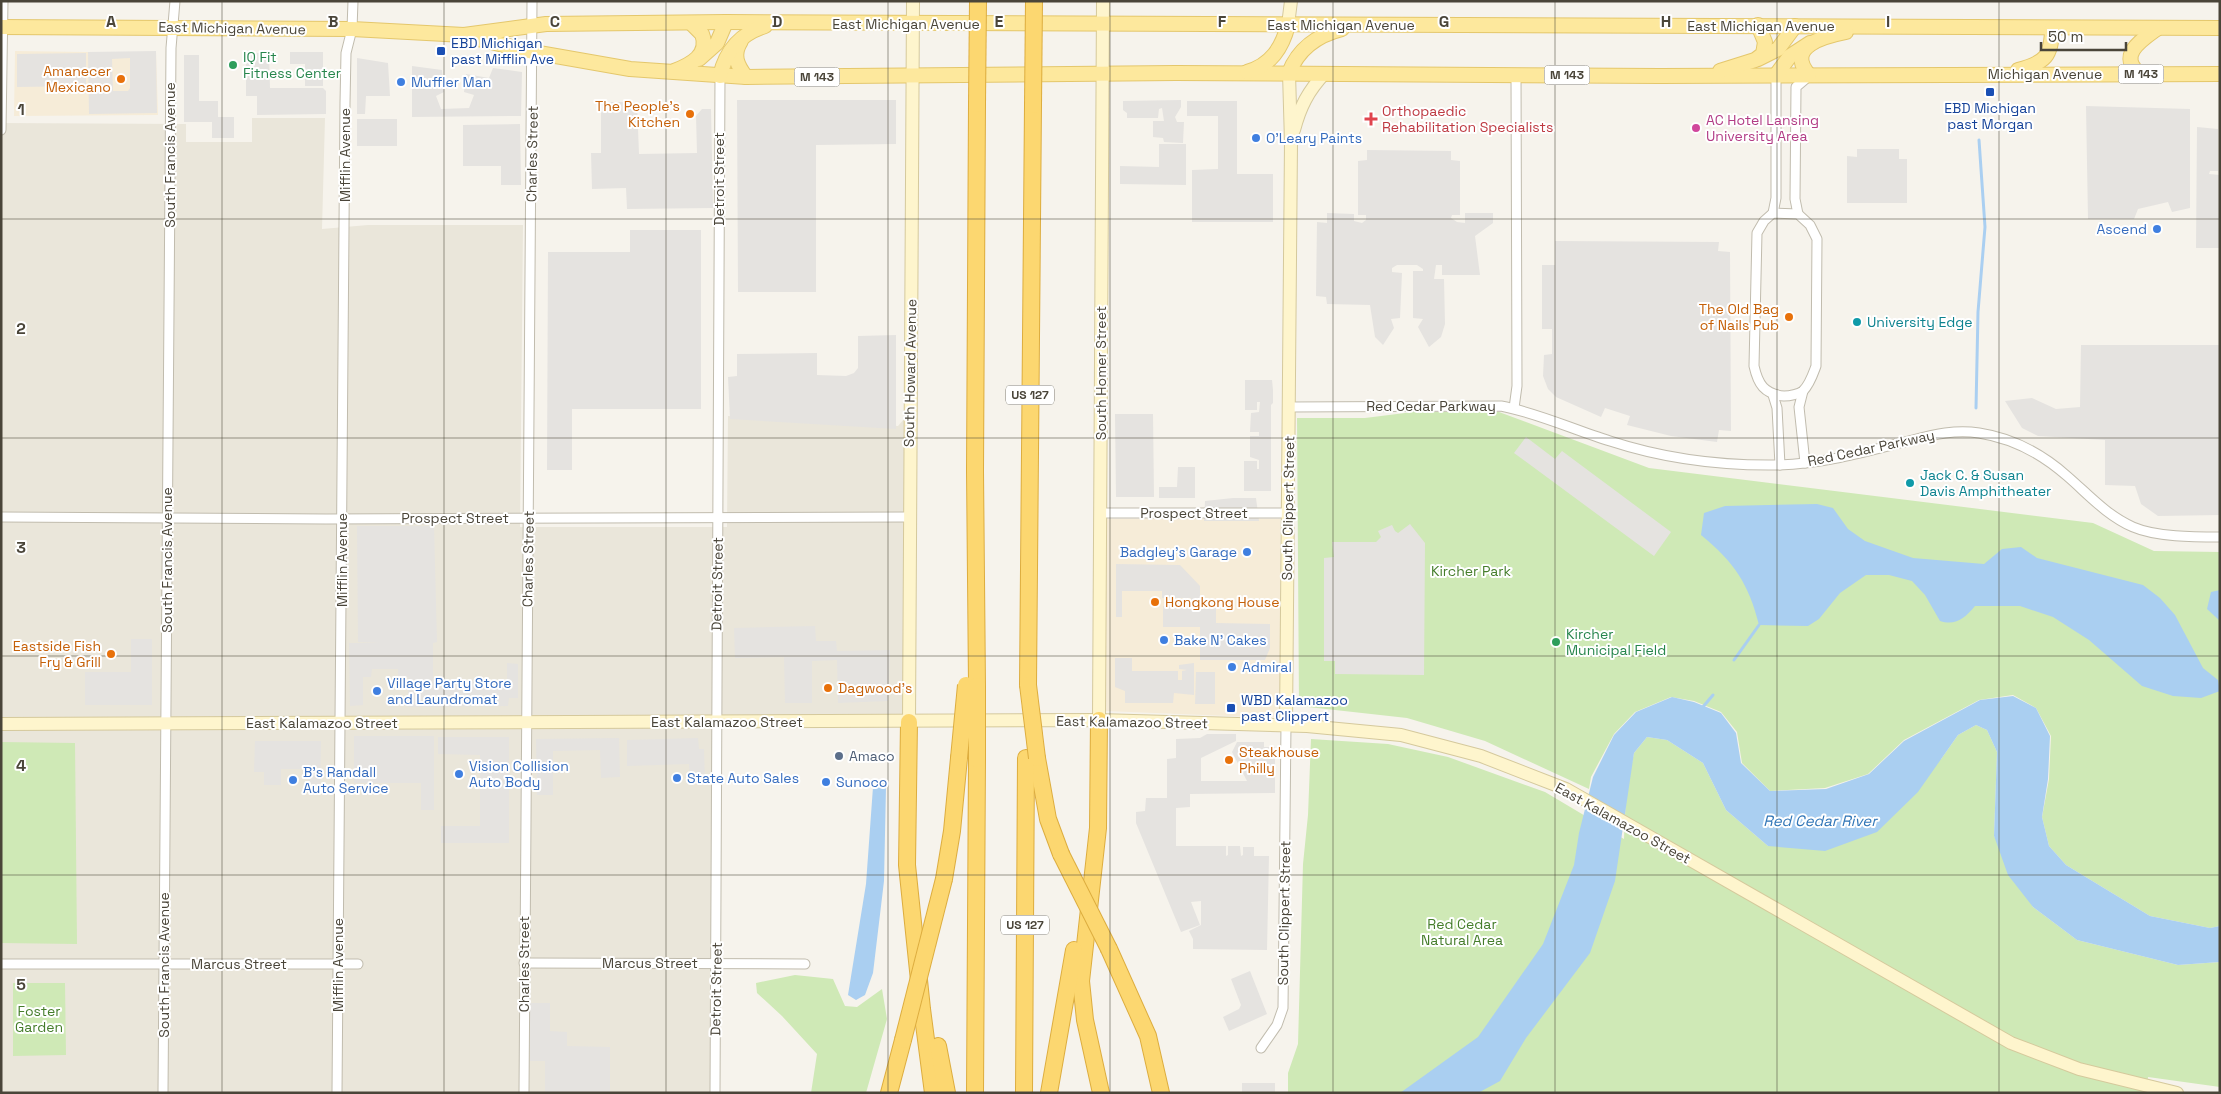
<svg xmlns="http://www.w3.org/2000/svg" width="2221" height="1094" viewBox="0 0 2221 1094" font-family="'Space Grotesk',sans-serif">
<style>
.residential{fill:#eae6da}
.commercial{fill:#f6ecd8}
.green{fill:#cfe9b6}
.parking{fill:#e5e3e0;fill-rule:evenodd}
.water{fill:#aacff1}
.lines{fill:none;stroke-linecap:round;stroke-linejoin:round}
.stream{stroke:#aacff1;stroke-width:3}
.street-casing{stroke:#c1bcae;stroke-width:11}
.secondary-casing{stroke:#d5c99c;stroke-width:14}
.primary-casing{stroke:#e4c76c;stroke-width:16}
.highway-casing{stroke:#ddad3f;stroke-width:18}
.street{stroke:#fff;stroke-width:9}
.secondary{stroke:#fef5cd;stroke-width:12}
.primary{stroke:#fde89d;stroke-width:14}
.highway{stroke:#fcd770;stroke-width:16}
.highway-bridge-casing{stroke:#ddad3f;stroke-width:18;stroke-linecap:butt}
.highway-bridge{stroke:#fcd770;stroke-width:16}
.grid{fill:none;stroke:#4a4539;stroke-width:1;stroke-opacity:0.55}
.transit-dot{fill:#1a4fb4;stroke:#fff;stroke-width:2}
.leisure-dot{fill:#2e9e5b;stroke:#fff;stroke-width:2}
.food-dot{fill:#e8710a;stroke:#fff;stroke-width:2}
.shop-dot{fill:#3f7fe0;stroke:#fff;stroke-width:2}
.health-dot{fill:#e0444e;stroke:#fff;stroke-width:2}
.hotel-dot{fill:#d1479c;stroke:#fff;stroke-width:2}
.culture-dot{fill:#0f9aa8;stroke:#fff;stroke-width:2}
.service-dot{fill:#5c6f8a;stroke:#fff;stroke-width:2}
.labels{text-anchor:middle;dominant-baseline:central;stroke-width:4;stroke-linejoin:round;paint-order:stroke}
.shield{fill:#fff;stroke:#807d74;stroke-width:1}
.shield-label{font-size:12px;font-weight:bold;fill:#4a4539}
.street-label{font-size:14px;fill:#4a4539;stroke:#fff}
.transit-label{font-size:14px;fill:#164399;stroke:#fff;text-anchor:start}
.leisure-label{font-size:14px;fill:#27864d;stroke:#fff;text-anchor:start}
.food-label{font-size:14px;fill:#c56008;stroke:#fff;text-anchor:end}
.shop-label{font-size:14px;fill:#366cbe;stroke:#fff;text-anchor:start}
.health-label{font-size:14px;fill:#be3a42;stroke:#fff;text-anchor:start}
.hotel-label{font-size:14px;fill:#b23c85;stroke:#fff;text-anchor:start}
.culture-label{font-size:14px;fill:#0d838f;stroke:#fff;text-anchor:start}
.park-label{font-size:14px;fill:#457d2b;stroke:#fff}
.service-label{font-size:14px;fill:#4e5e75;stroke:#fff;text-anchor:start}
.water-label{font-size:15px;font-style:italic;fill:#3176b7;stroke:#fff}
.grid-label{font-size:16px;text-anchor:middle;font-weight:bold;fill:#4a4539;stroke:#fff;stroke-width:4;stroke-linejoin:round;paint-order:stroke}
</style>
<rect width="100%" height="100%" fill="#f6f3ec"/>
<path class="residential" d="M252,118H325L322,229L368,225H523L520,527H727L728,416L898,426L910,412L909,722H717L714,1093H1V123L186,124V142H252Z"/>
<g class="commercial">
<path d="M15,51L156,53L158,115L14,116Z"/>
<path d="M1104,519H1280L1281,718L1105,711Z"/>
</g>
<g class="green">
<path d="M1413,412H1499L1649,468L2093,523L2154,551L2220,552V926L2210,928L2150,916L2066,865L2049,846L2042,817L2049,779L2051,736L2036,708L2013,695L1979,700L1904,740L1868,774L1825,788L1770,791L1742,763L1737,732L1721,712L1694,701L1671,697L1635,712L1614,734L1591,777L1589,789L1485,741L1407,718L1299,706L1297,418H1365Z"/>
<path d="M1976,725L1987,730L1997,752L1994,836L2033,907L2077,940L2178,965L2220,962V1087L2148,1077L2147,1093H1288V1073L1298,1044L1303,864L1308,815L1311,739L1388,744L1448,757L1545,792L1624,839L1626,792L1634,753L1647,737L1667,740L1703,763L1726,810L1768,846L1941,759L1958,735Z"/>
<path d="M1,742L75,743L77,944L1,943Z"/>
<path d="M795,975L833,979L845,1006L857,1007L882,989L887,1019L866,1093H811L817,1054L782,1016L757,993L756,983Z"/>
<path d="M13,983H65L66,1055L13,1056Z"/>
</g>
<g class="parking">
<path d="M156,51L157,113L89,114L88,52ZM130,58V88L128,91H113L112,59Z"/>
<path d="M290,52H323V86H305V64H290Z"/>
<path d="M86,53V86L17,87V54Z"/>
<path d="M246,53H269L270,88H323L326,91V114L257,115V96H246Z"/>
<path d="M184,55H199V101H218V117H234V138H212V122H184Z"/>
<path d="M357,58L388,63L390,96H366L365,114H357Z"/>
<path d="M412,66L442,70L444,92L436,96L441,109L469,108L474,95L464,92L466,74L489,78L493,68L522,72L521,116L412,117Z"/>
<path d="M737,100H896V144L816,145V292H738Z"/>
<path d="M1181,100V107L1175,117L1177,122H1184L1183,143L1164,142L1163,138L1153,137V121H1164L1162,108L1159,109L1158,118H1127V113L1123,110V101Z"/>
<path d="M1187,101H1237V174H1273V222H1192V170L1218,169V116H1187Z"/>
<path d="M601,102H637L639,154L697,153L696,116L702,109H711L713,208L627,209L626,188L592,189L591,153H601Z"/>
<path d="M2086,106L2190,109V208L2172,212L2168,202L2138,209L2134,219H2088Z"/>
<rect x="357" y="119" width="40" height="27"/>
<path d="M520,124L521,185H501V166H463V125Z"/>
<path d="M2197,127L2218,129V171H2210L2209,174L2220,175V248H2196Z"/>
<path d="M1159,144H1186V185L1120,184V166L1159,167Z"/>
<path d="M1857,149H1899V159H1907V203H1847V156L1857,157Z"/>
<path d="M1367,150L1451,151V160L1460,161V215H1452L1451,218L1457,222L1465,223V213H1493V223L1475,236L1480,275H1442V265H1436L1434,279H1444L1445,324L1441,337L1429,347L1418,327L1423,319L1413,318V271H1423V269L1417,265H1397L1392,268V272L1402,273L1400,318L1391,319L1394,328L1383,345L1375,337L1370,305L1327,304L1326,297L1316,296L1317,222L1327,223V213L1354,214V221L1362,223L1366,220V215H1358V161L1367,160Z"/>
<path d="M630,230H701V409H572V470H547L548,252H630Z"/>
<path d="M1555,241L1719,242L1718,251L1730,252L1731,431L1719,430L1717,442L1671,436L1627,425L1630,416L1605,408L1601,417L1556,397L1548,389L1543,376L1544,355L1552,354V329H1542V265H1555Z"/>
<path d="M896,335V429L730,419L728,377L737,376V354L817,353V375L846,376L854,373L858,368V336Z"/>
<path d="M2081,345H2220V515L2158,516L2141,504L2135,486L2105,485V440L2038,436L2022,428L2005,401L2032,398L2056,409L2080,407Z"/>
<path d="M1245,380H1272L1273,390V403L1271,405V491H1244V461H1257V469H1259V460L1250,457V436H1259V432H1250L1251,413L1259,412L1260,402H1257V410H1245Z"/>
<path d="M1115,414H1153L1154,497H1116Z"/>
<path d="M1526,437L1555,459L1562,451L1671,532L1654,556L1514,453Z"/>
<path d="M1178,467H1195V498H1159V487H1177Z"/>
<path d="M1233,498H1256L1259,521H1204L1205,501Z"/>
<path d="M1410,524L1425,543L1424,675L1335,674V661H1324V558L1334,557L1332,542H1376L1381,537L1378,531L1392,525L1395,531L1398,533Z"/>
<path d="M357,526H434L437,642L433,643V680L507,681V663L518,664V698H509L508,706L408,707V677H398V669H372L371,677H363V705L350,706L349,643H379L358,642Z"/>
<path d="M1116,564L1180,565L1200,586V608V605H1216V623L1270,624V648L1265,660H1200V627H1163V606H1191V598H1162V591H1122V617H1116Z"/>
<path d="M815,626L816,641H836L837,651L890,650L888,701L838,703L837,660L812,661V703H785L784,657L735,658L734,628Z"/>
<path d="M131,639H152V705H85V672H131Z"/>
<path d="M1115,658H1132V671H1178V680H1182V671L1187,670L1179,669V665L1194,663V695L1174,693L1173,703H1125V691L1115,687Z"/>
<path d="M1196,672H1215V704H1195Z"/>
<path d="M1207,734H1236V741L1201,758V781H1247L1232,752L1237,742H1264V747H1275V793L1190,794V807L1176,808V846H1226V856L1228,855V846H1240L1241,856L1243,855V847H1254V856H1269L1267,950L1193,949V939L1189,931L1201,925V901L1191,902L1200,925L1181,932L1136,823V812L1145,811L1146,798H1167V759L1176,758V739L1200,738Z"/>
<path d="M354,736H434V810H421V783H354Z"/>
<path d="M438,737H509V843H441V826H480V755L438,754Z"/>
<path d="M619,738L620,777L601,778L600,750L553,751V795H537L536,739Z"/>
<path d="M698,738L699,749H704L705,783L690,784L689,764L627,766V740Z"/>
<path d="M255,741H321L320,794H308V769H281V785H264V772H254Z"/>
<path d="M1250,971L1267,1014L1229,1031L1223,1017L1239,1009L1241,1005L1231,979Z"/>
<path d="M530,1003H550V1031L567,1032V1046L610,1047V1093H545V1061H530Z"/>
<rect x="1242" y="1083" width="33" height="10"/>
</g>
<g class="water">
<path d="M1817,504L1833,508L1848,529L1865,541L1913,558L1984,564L2002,549L2021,547L2037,558L2143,585L2160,598L2175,615L2203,668L2218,680L2220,691L2201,698L2173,696L2142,686L2089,640L2053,617L2020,606H1975C1965,618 1956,626 1940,621L1925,595L1912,581L1889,575H1866L1840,593L1819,619L1808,626L1759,625C1749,584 1734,562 1701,535L1704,513L1725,506Z"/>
<path d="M2220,590V621L2207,609L2211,592Z"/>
<path d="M2013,696L2036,708L2050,736L2048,779L2042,817L2049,846L2066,865L2150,916L2210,928L2220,926V962L2178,965L2077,940L2033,907L2008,875L1994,836L1997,752L1987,730L1976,725L1958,735L1918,792L1877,832L1825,851L1768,846L1726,810L1703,763L1667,740L1647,737L1634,753L1615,881L1590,953L1526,1038L1500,1081L1478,1093H1400L1478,1037L1543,944L1574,865L1579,833L1593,777L1614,735L1636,712L1672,697L1694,702L1721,713L1736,733L1741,763L1770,791L1826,789L1869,774L1904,741L1980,700Z"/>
<path d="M883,779L886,787L884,881L873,973L865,995L856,1000L848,995L866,884L873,787L877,781Z"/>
</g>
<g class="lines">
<g class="stream">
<path d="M1976,408L1978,312L1985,227L1979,140"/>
<path d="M1734,660L1759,625"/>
<path d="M1702,708L1713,695"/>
</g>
<g class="street-casing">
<g id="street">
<path d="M1,130L3,1"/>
<path d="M1773,213L1798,214L1810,225L1817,239L1816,366C1813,374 1810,384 1803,391C1799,394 1790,396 1784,396C1764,394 1758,384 1754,366L1757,233L1764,221Z"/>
<path d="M1773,213L1776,198V75"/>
<path d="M1798,214L1795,199L1796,87L1809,76"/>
<path d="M1803,391L1799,407L1805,463"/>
<path d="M1773,395L1777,408L1780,465"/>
<path d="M1289,407L1501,406C1538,413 1574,430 1610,441C1665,459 1721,466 1779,465C1819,464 1858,454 1896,444C1923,438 1950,428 1979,433C2012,438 2041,453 2067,476C2088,494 2106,515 2133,527C2156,537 2194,537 2220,537"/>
<path d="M1514,408L1517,386L1516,75"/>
<path d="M1100,513H1288"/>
<path d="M1,517L326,519L908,517"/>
<path d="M524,963L805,964"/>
<path d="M1,964H358"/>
<path d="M1261,1048L1277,1025L1283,1008L1286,725"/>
<path d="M163,1093L171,48L175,1"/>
<path d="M337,1093L345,103L346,53L352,29L353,1"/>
<path d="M524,1093L532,1"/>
<path d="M715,1093L720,76"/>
</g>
</g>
<g class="secondary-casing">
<g id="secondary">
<path d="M1288,25L1291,1"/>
<path d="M1294,130C1300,107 1308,91 1325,73"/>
<path d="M1099,720L1103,1"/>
<path d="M909,722L913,1"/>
<path d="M1,724L1099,720L1307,726L1401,735L1481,756L1566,789L2011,1043L2079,1069L2177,1093"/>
<path d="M1286,725L1291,142L1289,73"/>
</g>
</g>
<g class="primary-casing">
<g id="primary">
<path d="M1,27L352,29L464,35L546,24L726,22L2220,28"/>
<path d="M474,38L533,52L630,69L746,77L1176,73L1660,76L2220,74"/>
<path d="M741,41C732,55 737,65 746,77"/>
<path d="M699,59L717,43L726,22"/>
<path d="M1758,59L1778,49L1795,26"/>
<path d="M2018,70C2045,63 2052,56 2052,28"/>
<path d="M674,71C690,65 710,55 702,34L691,23"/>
<path d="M1720,71L1755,60L1763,54L1765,42L1758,25"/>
<path d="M1247,72C1271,65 1282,48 1288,25"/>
<path d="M1289,73C1298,49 1318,35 1342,29"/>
<path d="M2140,74C2116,55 2143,39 2158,28"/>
<path d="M1776,75L1790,56L1810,43"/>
<path d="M1809,75C1784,46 1826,36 1846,32"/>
<path d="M720,76C726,50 740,34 765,26"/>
</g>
</g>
<g class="highway-casing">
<g id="highway">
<path d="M977,104L975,471L977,686"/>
<path d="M1028,685L1033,105"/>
<path d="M1099,720L1098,828L1081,981L1085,1020L1101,1093"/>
<path d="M909,722L907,865L922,1009L933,1093"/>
<path d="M1037,758L1048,819L1061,854"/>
<path d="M944,879L952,831L959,758"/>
<path d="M1109,949L1148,1036L1161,1093"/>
<path d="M938,1046L947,1093"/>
<path d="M889,1093L903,1040"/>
<path d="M975,1093L977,759"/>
<path d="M1024,1093L1026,758"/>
<path d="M1049,1093L1074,950"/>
</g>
</g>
<use href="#street" class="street"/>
<use href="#secondary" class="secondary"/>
<use href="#primary" class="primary"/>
<use href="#highway" class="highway"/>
<g class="highway-bridge-casing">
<g id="highway-bridge">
<path d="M977,104L978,1"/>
<path d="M1033,105L1034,1"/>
<path d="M1028,685L1037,758"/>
<path d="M959,758L966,685"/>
<path d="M977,759V686"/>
<path d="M1061,854L1109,949"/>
<path d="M903,1040L944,879"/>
</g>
</g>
<use href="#highway-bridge" class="highway-bridge"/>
</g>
<path class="grid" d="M222,1V1093M444,1V1093M666,1V1093M888,1V1093M1110,1V1093M1333,1V1093M1555,1V1093M1777,1V1093M1999,1V1093M1,219H2220M1,438H2220M1,656H2220M1,875H2220"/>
<g class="transit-dot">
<rect x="436" y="46" width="10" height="10" rx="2.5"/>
<rect x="1985" y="87" width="10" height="10" rx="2.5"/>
<rect x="1226" y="703" width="10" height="10" rx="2.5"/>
</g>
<g class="leisure-dot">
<circle cx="233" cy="65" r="5"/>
<circle cx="1556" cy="642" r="5"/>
</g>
<g class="food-dot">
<circle cx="121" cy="79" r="5"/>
<circle cx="690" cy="114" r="5"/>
<circle cx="1789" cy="317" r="5"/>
<circle cx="1155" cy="602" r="5"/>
<circle cx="111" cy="654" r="5"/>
<circle cx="828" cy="688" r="5"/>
<circle cx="1229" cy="760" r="5"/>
</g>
<g class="shop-dot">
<circle cx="401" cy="82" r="5"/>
<circle cx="1256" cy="138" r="5"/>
<circle cx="2157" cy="229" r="5"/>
<circle cx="1247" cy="552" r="5"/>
<circle cx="1164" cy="640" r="5"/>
<circle cx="1232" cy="667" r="5"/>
<circle cx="377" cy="691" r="5"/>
<circle cx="459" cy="774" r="5"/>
<circle cx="677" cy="778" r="5"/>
<circle cx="293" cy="780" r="5"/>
<circle cx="826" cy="782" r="5"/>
</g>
<path class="health-dot" d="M1368.5 111.5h5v5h5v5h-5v5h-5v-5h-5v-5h5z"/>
<circle class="hotel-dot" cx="1696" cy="128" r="5"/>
<g class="culture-dot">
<circle cx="1857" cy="322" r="5"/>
<circle cx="1910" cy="483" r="5"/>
</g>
<circle class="service-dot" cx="839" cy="756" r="5"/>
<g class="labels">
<g class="shield">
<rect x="2118.5" y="64.5" width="45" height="19" rx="4"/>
<rect x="1544.5" y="65.5" width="45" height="19" rx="4"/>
<rect x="794.5" y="67.5" width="45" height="19" rx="4"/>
<rect x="1006" y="385.5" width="48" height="19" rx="4"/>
<rect x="1001" y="915.5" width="48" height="19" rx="4"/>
</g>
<g class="shield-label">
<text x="2141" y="74">M 143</text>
<text x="1567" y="75">M 143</text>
<text x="817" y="77">M 143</text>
<text x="1030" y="395">US 127</text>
<text x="1025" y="925">US 127</text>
</g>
<g class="street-label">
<text x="906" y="24">East Michigan Avenue</text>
<text x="1341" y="25">East Michigan Avenue</text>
<text x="1761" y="26">East Michigan Avenue</text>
<text transform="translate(232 28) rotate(1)">East Michigan Avenue</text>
<text x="2045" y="74">Michigan Avenue</text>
<text transform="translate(532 154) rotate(-89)">Charles Street</text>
<text transform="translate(170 155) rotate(-90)">South Francis Avenue</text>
<text transform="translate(345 155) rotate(-90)">Mifflin Avenue</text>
<text transform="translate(719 179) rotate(-90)">Detroit Street</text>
<text transform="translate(910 373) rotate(-89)">South Howard Avenue</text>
<text transform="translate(1101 373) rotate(-90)">South Homer Street</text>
<text x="1431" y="406">Red Cedar Parkway</text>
<text transform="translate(1871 448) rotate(-12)">Red Cedar Parkway</text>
<text transform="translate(1288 508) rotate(-89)">South Clippert Street</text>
<text x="1194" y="513">Prospect Street</text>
<text x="455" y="518">Prospect Street</text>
<text transform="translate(528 559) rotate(-89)">Charles Street</text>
<text transform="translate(167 560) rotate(-90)">South Francis Avenue</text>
<text transform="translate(342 560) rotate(-90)">Mifflin Avenue</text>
<text transform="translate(717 584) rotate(-89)">Detroit Street</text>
<text x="727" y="722">East Kalamazoo Street</text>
<text transform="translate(1132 722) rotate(1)">East Kalamazoo Street</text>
<text x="322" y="723">East Kalamazoo Street</text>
<text transform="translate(1623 823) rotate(29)">East Kalamazoo Street</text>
<text transform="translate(1284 913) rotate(-89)">South Clippert Street</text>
<text x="650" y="963">Marcus Street</text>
<text x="239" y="964">Marcus Street</text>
<text transform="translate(524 964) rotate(-90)">Charles Street</text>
<text transform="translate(164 965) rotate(-90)">South Francis Avenue</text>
<text transform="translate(338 965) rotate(-90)">Mifflin Avenue</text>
<text transform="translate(716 989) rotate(-89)">Detroit Street</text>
</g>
<g class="transit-label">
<text x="451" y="43">EBD Michigan<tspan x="451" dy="16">past Mifflin Ave</tspan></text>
<text x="1990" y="108" text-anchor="middle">EBD Michigan<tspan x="1990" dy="16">past Morgan</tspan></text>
<text x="1241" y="700">WBD Kalamazoo<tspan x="1241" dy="16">past Clippert</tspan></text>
</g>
<g class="leisure-label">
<text x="243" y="57">IQ Fit<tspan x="243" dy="16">Fitness Center</tspan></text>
<text x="1566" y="634">Kircher<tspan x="1566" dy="16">Municipal Field</tspan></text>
</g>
<g class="food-label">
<text x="111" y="71">Amanecer<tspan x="111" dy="16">Mexicano</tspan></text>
<text x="680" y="106">The People's<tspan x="680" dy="16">Kitchen</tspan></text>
<text x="1779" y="309">The Old Bag<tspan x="1779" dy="16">of Nails Pub</tspan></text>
<text x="1165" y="602" text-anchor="start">Hongkong House</text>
<text x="101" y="646">Eastside Fish<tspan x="101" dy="16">Fry &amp; Grill</tspan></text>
<text x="838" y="688" text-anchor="start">Dagwood's</text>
<text x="1239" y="752" text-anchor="start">Steakhouse<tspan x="1239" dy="16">Philly</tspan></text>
</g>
<g class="shop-label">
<text x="411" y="82">Muffler Man</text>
<text x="1266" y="138">O'Leary Paints</text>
<text x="2147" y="229" text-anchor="end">Ascend</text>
<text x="1237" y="552" text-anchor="end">Badgley's Garage</text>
<text x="1174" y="640">Bake N' Cakes</text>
<text x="1242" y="667">Admiral</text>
<text x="387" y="683">Village Party Store<tspan x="387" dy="16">and Laundromat</tspan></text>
<text x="469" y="766">Vision Collision<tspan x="469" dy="16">Auto Body</tspan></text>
<text x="303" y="772">B's Randall<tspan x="303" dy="16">Auto Service</tspan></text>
<text x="687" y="778">State Auto Sales</text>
<text x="836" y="782">Sunoco</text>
</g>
<g class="health-label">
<text x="1382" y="111">Orthopaedic<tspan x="1382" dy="16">Rehabilitation Specialists</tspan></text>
</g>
<g class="hotel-label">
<text x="1706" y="120">AC Hotel Lansing<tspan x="1706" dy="16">University Area</tspan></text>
</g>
<g class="culture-label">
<text x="1867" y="322">University Edge</text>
<text x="1920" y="475">Jack C. &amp; Susan<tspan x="1920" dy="16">Davis Amphitheater</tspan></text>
</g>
<g class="park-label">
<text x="1471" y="571">Kircher Park</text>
<text x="1462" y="924">Red Cedar<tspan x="1462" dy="16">Natural Area</tspan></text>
<text x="39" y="1011">Foster<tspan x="39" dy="16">Garden</tspan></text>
</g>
<g class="service-label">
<text x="849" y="756">Amaco</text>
</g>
<g class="water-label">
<text x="1820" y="820">Red Cedar River</text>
</g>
</g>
<g class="grid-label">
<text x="111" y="27">A</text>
<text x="333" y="27">B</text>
<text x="555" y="27">C</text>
<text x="777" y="27">D</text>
<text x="999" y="27">E</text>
<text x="1222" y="27">F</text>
<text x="1444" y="27">G</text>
<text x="1666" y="27">H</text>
<text x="1888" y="27">I</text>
<text x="21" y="115">1</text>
<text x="21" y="334">2</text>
<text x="21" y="553">3</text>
<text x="21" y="771">4</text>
<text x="21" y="990">5</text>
</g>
<rect width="2221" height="1094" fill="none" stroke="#4a4539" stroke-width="5"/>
<path d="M2041 42v8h85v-8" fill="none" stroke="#4a4539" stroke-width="2.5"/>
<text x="2048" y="42" font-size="15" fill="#4a4539" stroke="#ffffff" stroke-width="4" paint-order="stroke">50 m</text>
</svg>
